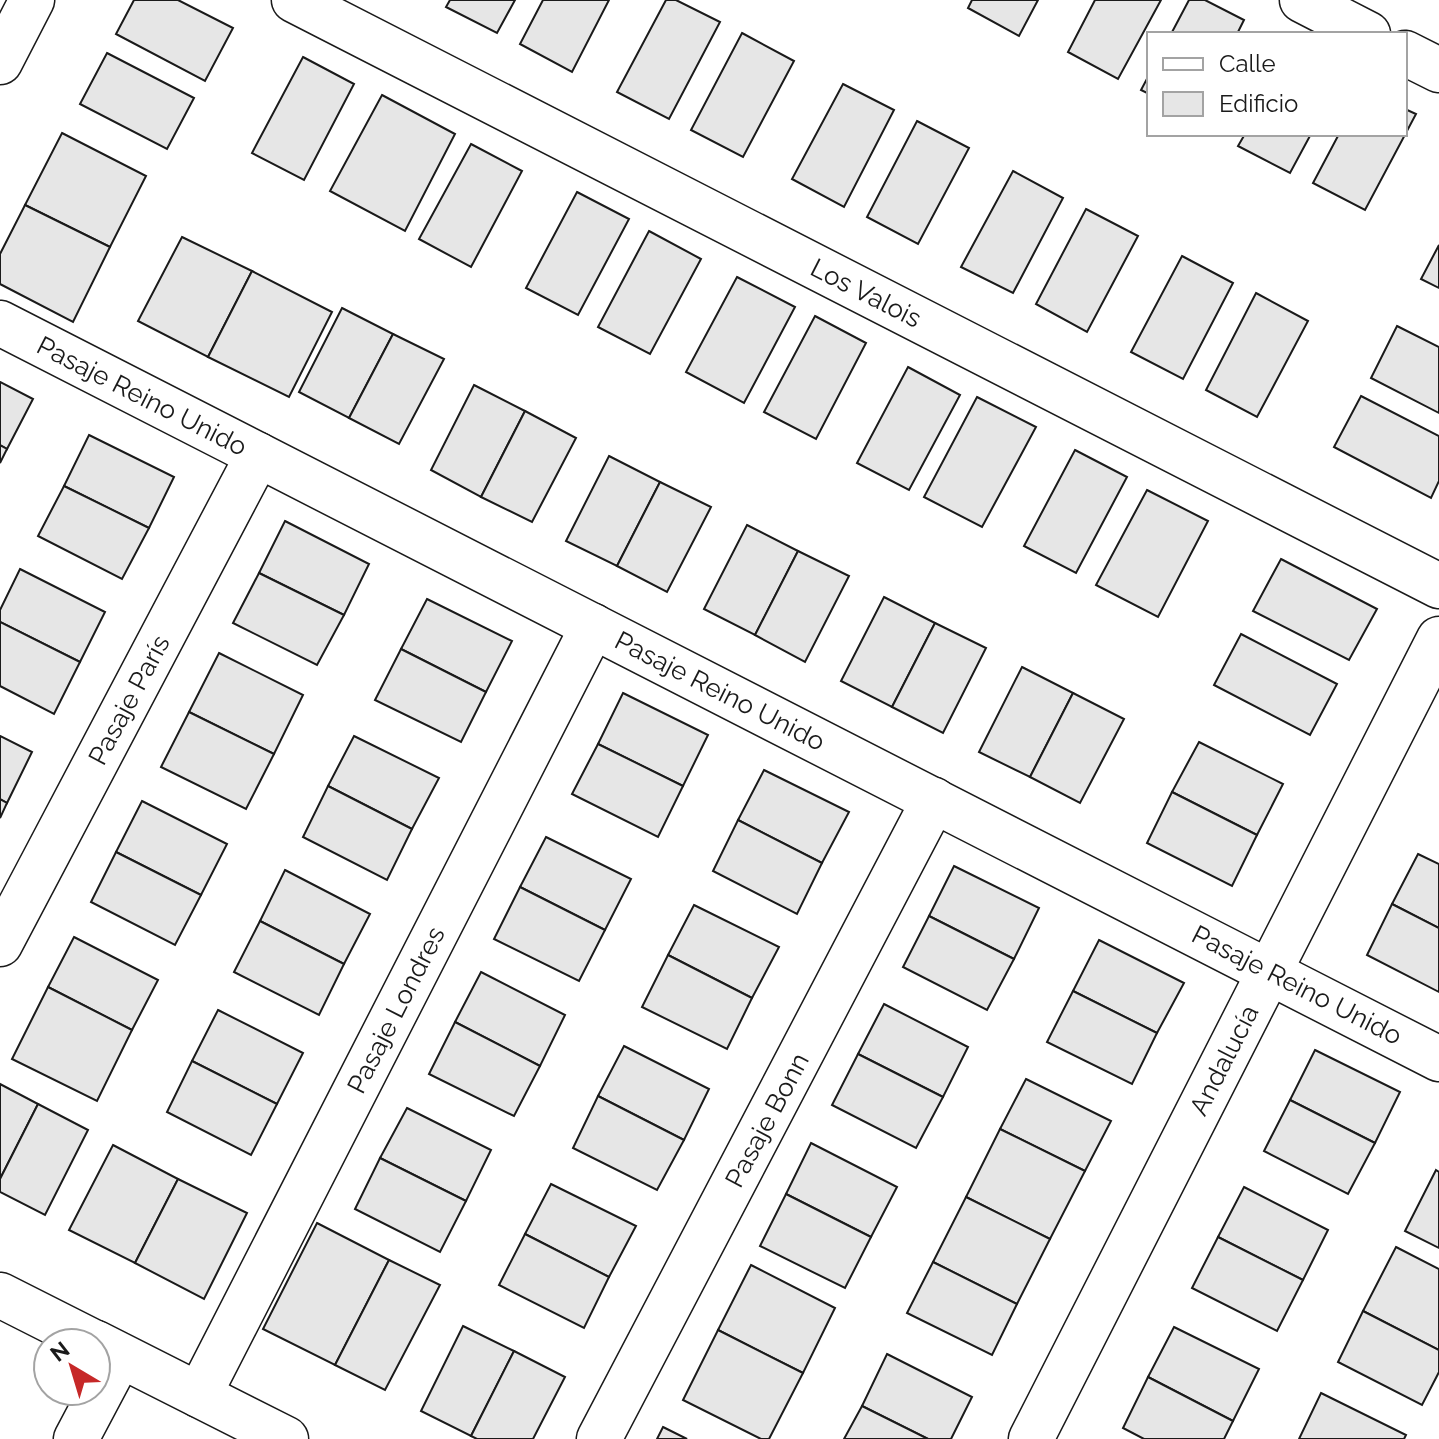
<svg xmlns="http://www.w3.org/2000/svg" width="1439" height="1439" viewBox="0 0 1439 1439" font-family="Raleway,sans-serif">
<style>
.building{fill:#e6e6e6;stroke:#1a1a1a;stroke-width:2}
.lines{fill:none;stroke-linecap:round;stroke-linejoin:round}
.minor-casing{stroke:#1a1a1a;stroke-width:47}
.minor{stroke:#fff;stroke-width:44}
.labels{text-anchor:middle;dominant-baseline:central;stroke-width:6;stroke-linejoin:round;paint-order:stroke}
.street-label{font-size:26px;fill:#1a1a1a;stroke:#fff}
</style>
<rect width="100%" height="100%" fill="#fff"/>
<g class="building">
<path d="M134,0H178L233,28L205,81L116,34Z"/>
<path d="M450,0H515L497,33L446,7Z"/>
<path d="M543,0H609L572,72L520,44Z"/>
<path d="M666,0H676L720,22L669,119L617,92Z"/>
<path d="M972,0H1038L1019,36L968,8Z"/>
<path d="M1095,0H1161L1118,79L1068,52Z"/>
<path d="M1189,0H1205L1244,20L1237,34H1171Z"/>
<path d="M742,33L794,61L743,157L691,130Z"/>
<path d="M107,53L194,98L167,149L80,104Z"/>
<path d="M303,57L354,84L304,180L252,153Z"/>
<path d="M1149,75V94L1141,90Z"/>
<path d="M843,84L894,110L844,207L792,179Z"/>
<path d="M382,95L455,134L405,231L330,191Z"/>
<path d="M1405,109L1416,114L1365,210L1313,183L1339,134H1405Z"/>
<path d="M917,121L969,148L918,244L867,217Z"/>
<path d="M62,133L146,176L110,247L25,205Z"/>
<path d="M1245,134H1311L1290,173L1238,146Z"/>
<path d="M471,144L522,171L471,267L419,239Z"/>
<path d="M1013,171L1063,198L1013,293L961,267Z"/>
<path d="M577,192L629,219L578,315L526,288Z"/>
<path d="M25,205L110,247L73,322L0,284V254Z"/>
<path d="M1086,209L1138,236L1087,332L1036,304Z"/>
<path d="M649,231L701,259L650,354L598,327Z"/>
<path d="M182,237L252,271L208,357L138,321Z"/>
<path d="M1439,245V288L1421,279Z"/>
<path d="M1182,256L1233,283L1183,379L1131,352Z"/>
<path d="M252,271L332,312L289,397L208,357Z"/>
<path d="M737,277L795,307L744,403L686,372Z"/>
<path d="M1256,293L1308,321L1257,417L1206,390Z"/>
<path d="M342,308L393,334L349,418L299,392Z"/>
<path d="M815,316L866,343L816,439L764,412Z"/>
<path d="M1397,326L1439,347V413L1371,378Z"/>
<path d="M393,334L444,359L399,444L349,418Z"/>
<path d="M908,367L960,395L909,490L857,463Z"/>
<path d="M0,382L33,399L7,449L0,445Z"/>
<path d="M474,385L525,411L481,497L431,470Z"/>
<path d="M1361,396L1439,436V481L1431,498L1334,447Z"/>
<path d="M977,397L1036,427L982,527L924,497Z"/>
<path d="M525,411L576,438L532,522L481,497Z"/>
<path d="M89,435L174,477L149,528L64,486Z"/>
<path d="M0,445L7,449L0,463Z"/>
<path d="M1075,450L1127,477L1076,573L1024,546Z"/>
<path d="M609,456L660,482L617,566L566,541Z"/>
<path d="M660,482L711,507L667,592L617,566Z"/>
<path d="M64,486L149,528L122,579L38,536Z"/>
<path d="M1147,490L1208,521L1158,617L1096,585Z"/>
<path d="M285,521L369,564L344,615L259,573Z"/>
<path d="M747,525L798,551L755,635L704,609Z"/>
<path d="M798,551L849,576L805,662L755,635Z"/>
<path d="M1281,559L1377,609L1349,660L1253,611Z"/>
<path d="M20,569L105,612L80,662L0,622V610Z"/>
<path d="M259,573L344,615L317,665L233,623Z"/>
<path d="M884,597L935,623L892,707L841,681Z"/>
<path d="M427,599L512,641L486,692L401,649Z"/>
<path d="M0,622L80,662L54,714L0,686Z"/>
<path d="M935,623L986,648L943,733L892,707Z"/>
<path d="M1241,634L1337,684L1310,735L1214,685Z"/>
<path d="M401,649L486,692L461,742L375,700Z"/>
<path d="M219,653L303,695L274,754L189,712Z"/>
<path d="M1022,667L1073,693L1030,777L979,752Z"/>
<path d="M623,693L708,735L683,786L598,744Z"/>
<path d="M1073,693L1124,719L1080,803L1030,777Z"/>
<path d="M189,712L274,754L246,809L161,767Z"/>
<path d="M0,736L32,752L7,803L0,799Z"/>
<path d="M354,736L439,778L412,829L328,786Z"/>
<path d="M1199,742L1283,784L1257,835L1172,792Z"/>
<path d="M598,744L683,786L658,837L572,794Z"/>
<path d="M764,770L849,812L822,863L738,820Z"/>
<path d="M328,786L412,829L387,880L303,837Z"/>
<path d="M1172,792L1257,835L1232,886L1147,843Z"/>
<path d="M0,799L7,803L0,818Z"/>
<path d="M142,801L227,844L201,895L116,852Z"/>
<path d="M738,820L822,863L797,914L713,871Z"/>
<path d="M546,837L631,879L605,930L520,887Z"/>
<path d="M116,852L201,895L175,945L91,902Z"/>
<path d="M1418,854L1439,864V928L1392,904Z"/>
<path d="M954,866L1039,908L1014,959L929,916Z"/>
<path d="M285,870L370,914L344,964L260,921Z"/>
<path d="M520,887L605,930L579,981L494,939Z"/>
<path d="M1392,904L1439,928V992L1367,955Z"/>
<path d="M694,905L779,947L752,998L668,955Z"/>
<path d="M929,916L1014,959L987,1010L903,967Z"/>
<path d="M260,921L344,964L319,1015L234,972Z"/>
<path d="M74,937L158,980L132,1030L48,987Z"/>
<path d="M1099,940L1184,983L1157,1033L1073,991Z"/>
<path d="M668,955L752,998L727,1049L642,1007Z"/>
<path d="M481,972L565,1015L540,1066L455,1022Z"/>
<path d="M48,987L132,1030L97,1101L12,1059Z"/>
<path d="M1073,991L1157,1033L1132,1084L1047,1042Z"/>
<path d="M884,1004L968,1047L943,1097L858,1054Z"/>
<path d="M218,1010L303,1053L277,1104L192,1061Z"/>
<path d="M455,1022L540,1066L514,1116L429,1074Z"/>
<path d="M624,1046L709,1089L684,1140L598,1096Z"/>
<path d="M1315,1050L1400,1092L1375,1143L1290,1100Z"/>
<path d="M858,1054L943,1097L916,1148L832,1105Z"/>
<path d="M192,1061L277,1104L251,1155L167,1112Z"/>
<path d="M1026,1079L1111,1121L1085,1171L1000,1129Z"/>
<path d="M0,1084L38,1104L0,1179Z"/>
<path d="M598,1096L684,1140L657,1190L573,1148Z"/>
<path d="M1290,1100L1375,1143L1348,1194L1264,1151Z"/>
<path d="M38,1104L88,1130L45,1215L0,1192V1179Z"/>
<path d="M407,1108L491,1150L466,1201L380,1158Z"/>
<path d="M1000,1129L1085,1171L1050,1239L966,1197Z"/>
<path d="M811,1143L897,1187L871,1237L786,1194Z"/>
<path d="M113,1145L178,1179L135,1263L69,1230Z"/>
<path d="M380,1158L466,1201L440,1252L355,1209Z"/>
<path d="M1436,1170L1439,1172V1248L1405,1231Z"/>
<path d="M178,1179L247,1213L204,1299L135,1263Z"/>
<path d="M551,1184L636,1226L609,1277L525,1234Z"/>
<path d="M1244,1187L1328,1230L1303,1280L1218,1237Z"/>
<path d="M786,1194L871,1237L845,1288L760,1246Z"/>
<path d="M966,1197L1050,1239L1017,1304L933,1262Z"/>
<path d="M317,1223L389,1260L335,1365L263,1329Z"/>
<path d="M525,1234L609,1277L584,1328L499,1285Z"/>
<path d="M1218,1237L1303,1280L1277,1331L1192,1288Z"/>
<path d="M1396,1247L1439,1269V1350L1363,1311Z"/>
<path d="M389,1260L440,1285L385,1390L335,1365Z"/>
<path d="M933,1262L1017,1304L992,1355L907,1313Z"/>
<path d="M751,1265L835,1308L803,1373L718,1330Z"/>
<path d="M1363,1311L1439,1350V1372L1422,1405L1338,1362Z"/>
<path d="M463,1326L514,1351L471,1436L421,1411Z"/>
<path d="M1174,1327L1259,1369L1233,1421L1148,1377Z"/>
<path d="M718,1330L803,1373L769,1439H761L683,1400Z"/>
<path d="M514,1351L565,1377L533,1439H477L471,1436Z"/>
<path d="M887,1354L972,1397L951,1439H928L862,1406Z"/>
<path d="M1148,1377L1233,1421L1224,1439H1144L1123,1428Z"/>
<path d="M1321,1393L1406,1435L1404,1439H1299Z"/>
<path d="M862,1406L928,1439H844Z"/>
<path d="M663,1427L687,1439H657Z"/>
</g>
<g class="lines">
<g class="minor-casing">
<g id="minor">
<path d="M294,0L1439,586"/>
<path d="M1302,0L1368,34"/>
<path d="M1405,53L1439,70"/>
<path d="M0,62L32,0"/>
<path d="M0,323L1439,1059"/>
<path d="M0,944L258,455"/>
<path d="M0,1295L95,1343"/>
<path d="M96,1343L286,1439"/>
<path d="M199,1395L593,626"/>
<path d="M76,1439L120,1356"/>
<path d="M599,1439L934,800"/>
<path d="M1031,1439L1439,639"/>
</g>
</g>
<use href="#minor" class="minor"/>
</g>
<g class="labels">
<g class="street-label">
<text transform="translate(866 293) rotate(27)">Los Valois</text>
<text transform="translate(142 396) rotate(27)">Pasaje Reino Unido</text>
<text transform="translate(720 691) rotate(27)">Pasaje Reino Unido</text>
<text transform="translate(129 700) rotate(-62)">Pasaje París</text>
<text transform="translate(1297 985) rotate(27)">Pasaje Reino Unido</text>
<text transform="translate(396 1010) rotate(-63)">Pasaje Londres</text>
<text transform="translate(1224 1060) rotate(-63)">Andalucía</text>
<text transform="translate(767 1120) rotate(-62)">Pasaje Bonn</text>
</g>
</g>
<rect x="1147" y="32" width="260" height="104" fill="#ffffff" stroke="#a3a3a3" stroke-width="2"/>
<rect x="1163" y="58" width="40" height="12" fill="#ffffff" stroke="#a3a3a3" stroke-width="2"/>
<text x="1219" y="72" font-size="24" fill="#1a1a1a">Calle</text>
<rect x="1163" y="92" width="40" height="24" fill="#e6e6e6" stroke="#a3a3a3" stroke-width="2"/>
<text x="1219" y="112" font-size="24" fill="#1a1a1a">Edificio</text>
<g transform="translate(72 1367) rotate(322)"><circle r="38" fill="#ffffff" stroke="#a3a3a3" stroke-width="2"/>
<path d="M0-6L14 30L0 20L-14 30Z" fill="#c62828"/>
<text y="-12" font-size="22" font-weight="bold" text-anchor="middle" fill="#1a1a1a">N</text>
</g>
</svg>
